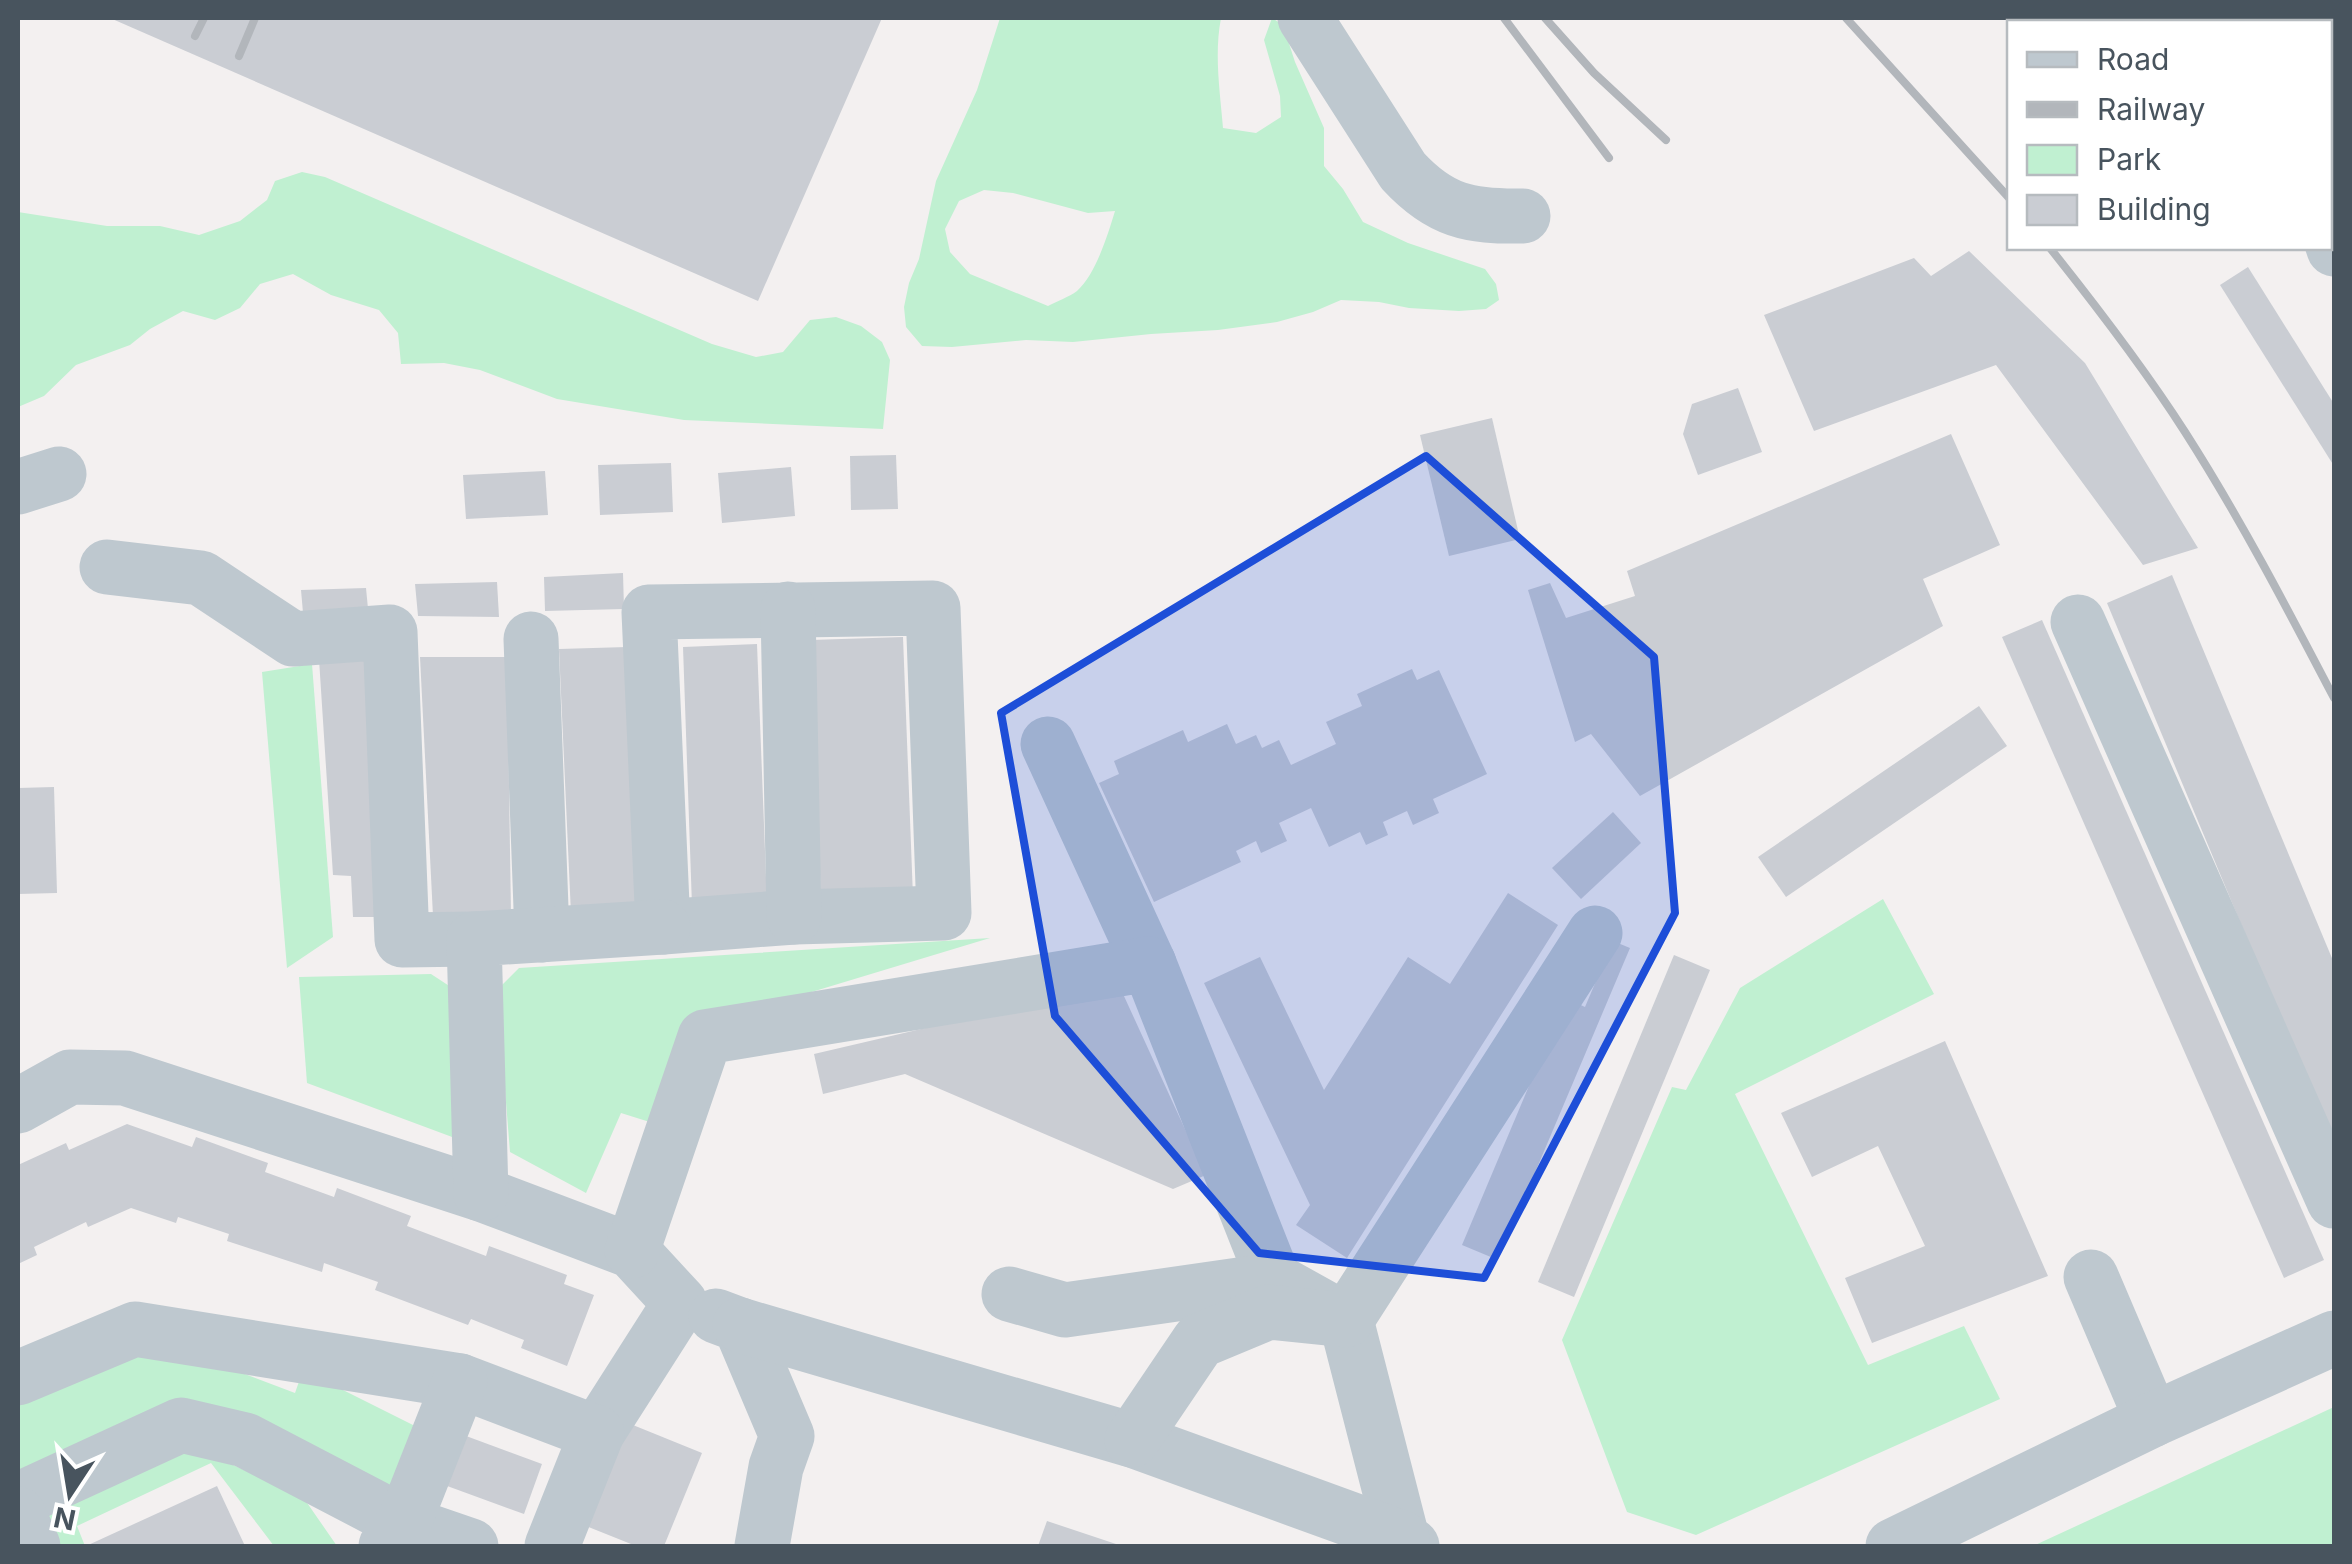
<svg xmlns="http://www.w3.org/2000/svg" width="2352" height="1564" viewBox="0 0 2352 1564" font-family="Inter,sans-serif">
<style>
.green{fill:#c0f0d1;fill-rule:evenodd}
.building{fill:#cacdd3}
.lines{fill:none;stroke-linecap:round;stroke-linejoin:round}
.minor{stroke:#bec8cf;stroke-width:55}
.rail{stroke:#b2b6bb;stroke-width:8}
.marked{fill:#1d4ed8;fill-opacity:0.2;stroke:#1d4ed8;stroke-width:8;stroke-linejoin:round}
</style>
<rect width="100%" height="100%" fill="#f3f0f0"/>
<g class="green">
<path d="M1000,18H1221C1214,55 1220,91 1223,128L1256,133L1281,117L1280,96L1264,40L1272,18L1283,25L1295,62L1324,128V166L1343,189L1363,222L1408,243L1485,269L1496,284L1499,300L1486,309L1459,311L1409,308L1379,302L1341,300L1313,312L1277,322L1218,330L1151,334L1073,342L1026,340L952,347L922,346L906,327L904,307L909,283L919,259L936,181L977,90ZM984,190L1013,193L1088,213L1115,211C1108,234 1096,274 1077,291C1069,297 1057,301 1048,306L970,274L950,252L945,229L959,201Z"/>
<path d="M302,172L325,177L712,344L756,357L783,352L810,320L836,317L861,326L882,342L890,360L883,429L684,420L557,399L480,370L444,363L401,364L398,333L379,310L331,295L293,274L260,284L240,308L215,320L183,311L150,329L130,345L76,365L44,396L18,407V212L107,226H160L199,235L240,221L267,200L275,181Z"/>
<path d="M312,664L333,937L287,968L262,672Z"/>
<path d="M1883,899L1934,994L1735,1094L1868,1365L1964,1326L2000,1399L1696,1535L1627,1512L1562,1340L1672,1087L1686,1090L1740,988Z"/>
<path d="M990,938L703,1025L656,1124L621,1113L586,1193L510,1152L497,990L519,968Z"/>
<path d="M431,974L463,995L479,1147L307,1083L299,977Z"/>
<path d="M179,1349L295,1393L303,1370L415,1426L394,1500L213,1413L18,1477V1395L118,1350Z"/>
<path d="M2334,1407V1546H2033Z"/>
<path d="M181,1441L303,1497L337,1546H274L211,1463L77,1526L85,1546H44L26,1508Z"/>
</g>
<g class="building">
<path d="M110,18H882L758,301Z"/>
<path d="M1969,251L2085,363L2198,548L2143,565L1996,365L1814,431L1764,315L1914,258L1931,276Z"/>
<path d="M2248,267L2334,404V466L2220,285Z"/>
<path d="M1738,388L1762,452L1698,475L1683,434L1692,404Z"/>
<path d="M1492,418L1520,539L1449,556L1420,435Z"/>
<path d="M1951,434L2000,545L1923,579L1943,626L1640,796L1591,734L1575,742L1528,590L1550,583L1566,618L1635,596L1627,571Z"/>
<path d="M896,455L898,509L851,510L850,456Z"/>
<path d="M671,463L673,512L600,515L598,465Z"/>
<path d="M791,467L795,516L722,523L718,473Z"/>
<path d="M545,471L548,515L466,519L463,475Z"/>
<path d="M623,573L624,609L545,611L544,577Z"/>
<path d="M2172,575L2334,963V1147L2107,603Z"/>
<path d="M497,582L499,617L418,616L415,584Z"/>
<path d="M366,588L369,619L304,624L301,590Z"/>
<path d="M2042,620L2324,1260L2284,1278L2002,637Z"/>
<path d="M903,637L913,897L821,901L811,640Z"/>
<path d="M757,644L767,903L692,906L683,647Z"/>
<path d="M627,647L640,911L571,914L559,649Z"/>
<path d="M366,657L376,917H353L351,876L333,875L319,659Z"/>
<path d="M420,657H507L511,915L433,916Z"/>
<path d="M1412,669L1417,680L1439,670L1487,774L1433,799L1439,813L1413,825L1407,811L1383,822L1388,835L1366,845L1360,832L1329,847L1311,808L1279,823L1287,841L1261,853L1256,841L1236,851L1241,862L1154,902L1099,783L1119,774L1114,761L1183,730L1188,742L1227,724L1236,744L1256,735L1262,748L1279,740L1291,765L1336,744L1326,722L1362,706L1357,694Z"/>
<path d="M1979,706L2007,746L1786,897L1758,857Z"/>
<path d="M54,787L57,893L18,894V788Z"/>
<path d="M1613,812L1641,843L1581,899L1552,868Z"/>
<path d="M1508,893L1558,925L1347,1258L1296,1225L1310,1205L1204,983L1260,957L1324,1090L1408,957L1450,984Z"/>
<path d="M1613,941L1630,948L1498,1260L1462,1245L1566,998L1585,1007Z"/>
<path d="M1674,955L1710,970L1574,1297L1538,1282Z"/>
<path d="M1118,983L1206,1175L1173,1189L905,1074L823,1094L814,1054Z"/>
<path d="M1945,1041L2048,1276L1872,1343L1845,1278L1925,1246L1878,1146L1812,1177L1781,1113Z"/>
<path d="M127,1124L192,1147L196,1137L268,1163L265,1172L334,1197L337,1188L411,1216L407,1226L486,1256L489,1246L567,1275L564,1284L594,1295L567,1366L521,1348L524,1340L471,1319L468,1325L375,1290L378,1282L324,1263L322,1272L227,1241L229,1234L178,1217L176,1223L131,1208L88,1227L86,1222L34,1247L37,1255L18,1264V1165L66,1143L69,1150Z"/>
<path d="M628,1423L702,1453L664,1546H636L586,1526Z"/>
<path d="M458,1433L542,1464L524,1514L439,1483Z"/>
<path d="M217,1486L245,1546H86Z"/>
<path d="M1047,1521L1122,1546H1038Z"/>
</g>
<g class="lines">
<g class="minor">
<path d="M1305,18L1403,171C1440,211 1469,217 1523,216"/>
<path d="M2330,187L2334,185"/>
<path d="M2330,237L2334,249"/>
<path d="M18,487L59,474"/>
<path d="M107,567L201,578L293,639L390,632L402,940L474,939"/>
<path d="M933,608L944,913L794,917L663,927L649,612Z"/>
<path d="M788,609L794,917"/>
<path d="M2078,622L2334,1201"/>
<path d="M531,639L542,935"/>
<path d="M1048,744L1149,964"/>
<path d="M18,1106L70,1077L125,1078L481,1194L632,1251L680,1303L597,1433"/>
<path d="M481,1194L474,939L663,927"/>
<path d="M632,1251L705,1037L1149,964L1274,1280"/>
<path d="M2091,1277L2152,1420"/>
<path d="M1009,1294L1065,1310L1274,1280L1346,1320L1402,1538L1412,1546"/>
<path d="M716,1316L740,1325L787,1436L776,1467L762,1546"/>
<path d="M740,1325L1132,1440L1402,1538"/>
<path d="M18,1378L135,1329L460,1381L597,1433L552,1546"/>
<path d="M1132,1440L1199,1341L1269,1312L1346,1320L1595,933"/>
<path d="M18,1500L181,1425L245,1440L404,1523L471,1546"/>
<path d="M18,1514L33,1546"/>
<path d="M386,1546L404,1523L460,1381"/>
<path d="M1893,1546L2152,1420L2334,1338"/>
</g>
<g class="rail">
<path d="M1504,18L1609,158"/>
<path d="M1545,18L1594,73L1666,140"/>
<path d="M1846,18L2010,199"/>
<path d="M195,36L204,18"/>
<path d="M239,56L255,18"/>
<path d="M2050,248C2097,307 2144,368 2185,432C2240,518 2287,608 2334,698"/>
</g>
</g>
<path class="marked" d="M1426,456L1654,657L1675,913L1484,1278L1259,1253L1055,1016L1001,713Z"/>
<rect width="2352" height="1564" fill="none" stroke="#48545e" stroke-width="40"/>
<rect x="2007" y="20" width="325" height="230" fill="#ffffff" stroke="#b6bbbf" stroke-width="2.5"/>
<rect x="2027" y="52" width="50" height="15" fill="#bec8cf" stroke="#b6bbbf" stroke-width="2.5"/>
<text x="2097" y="70" font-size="30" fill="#48545e">Road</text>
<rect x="2027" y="102" width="50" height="15" fill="#b2b6bb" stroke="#b6bbbf" stroke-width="2.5"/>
<text x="2097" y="120" font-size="30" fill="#48545e">Railway</text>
<rect x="2027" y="145" width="50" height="30" fill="#c0f0d1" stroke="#b6bbbf" stroke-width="2.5"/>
<text x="2097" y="170" font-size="30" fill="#48545e">Park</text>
<rect x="2027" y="195" width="50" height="30" fill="#cacdd3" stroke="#b6bbbf" stroke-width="2.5"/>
<text x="2097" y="220" font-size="30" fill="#48545e">Building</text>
<g transform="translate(70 1494) rotate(192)" stroke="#ffffff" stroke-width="8" paint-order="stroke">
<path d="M0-8L18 38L0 25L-18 38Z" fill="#48545e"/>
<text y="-15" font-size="28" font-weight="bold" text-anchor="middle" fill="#48545e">N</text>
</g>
</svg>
